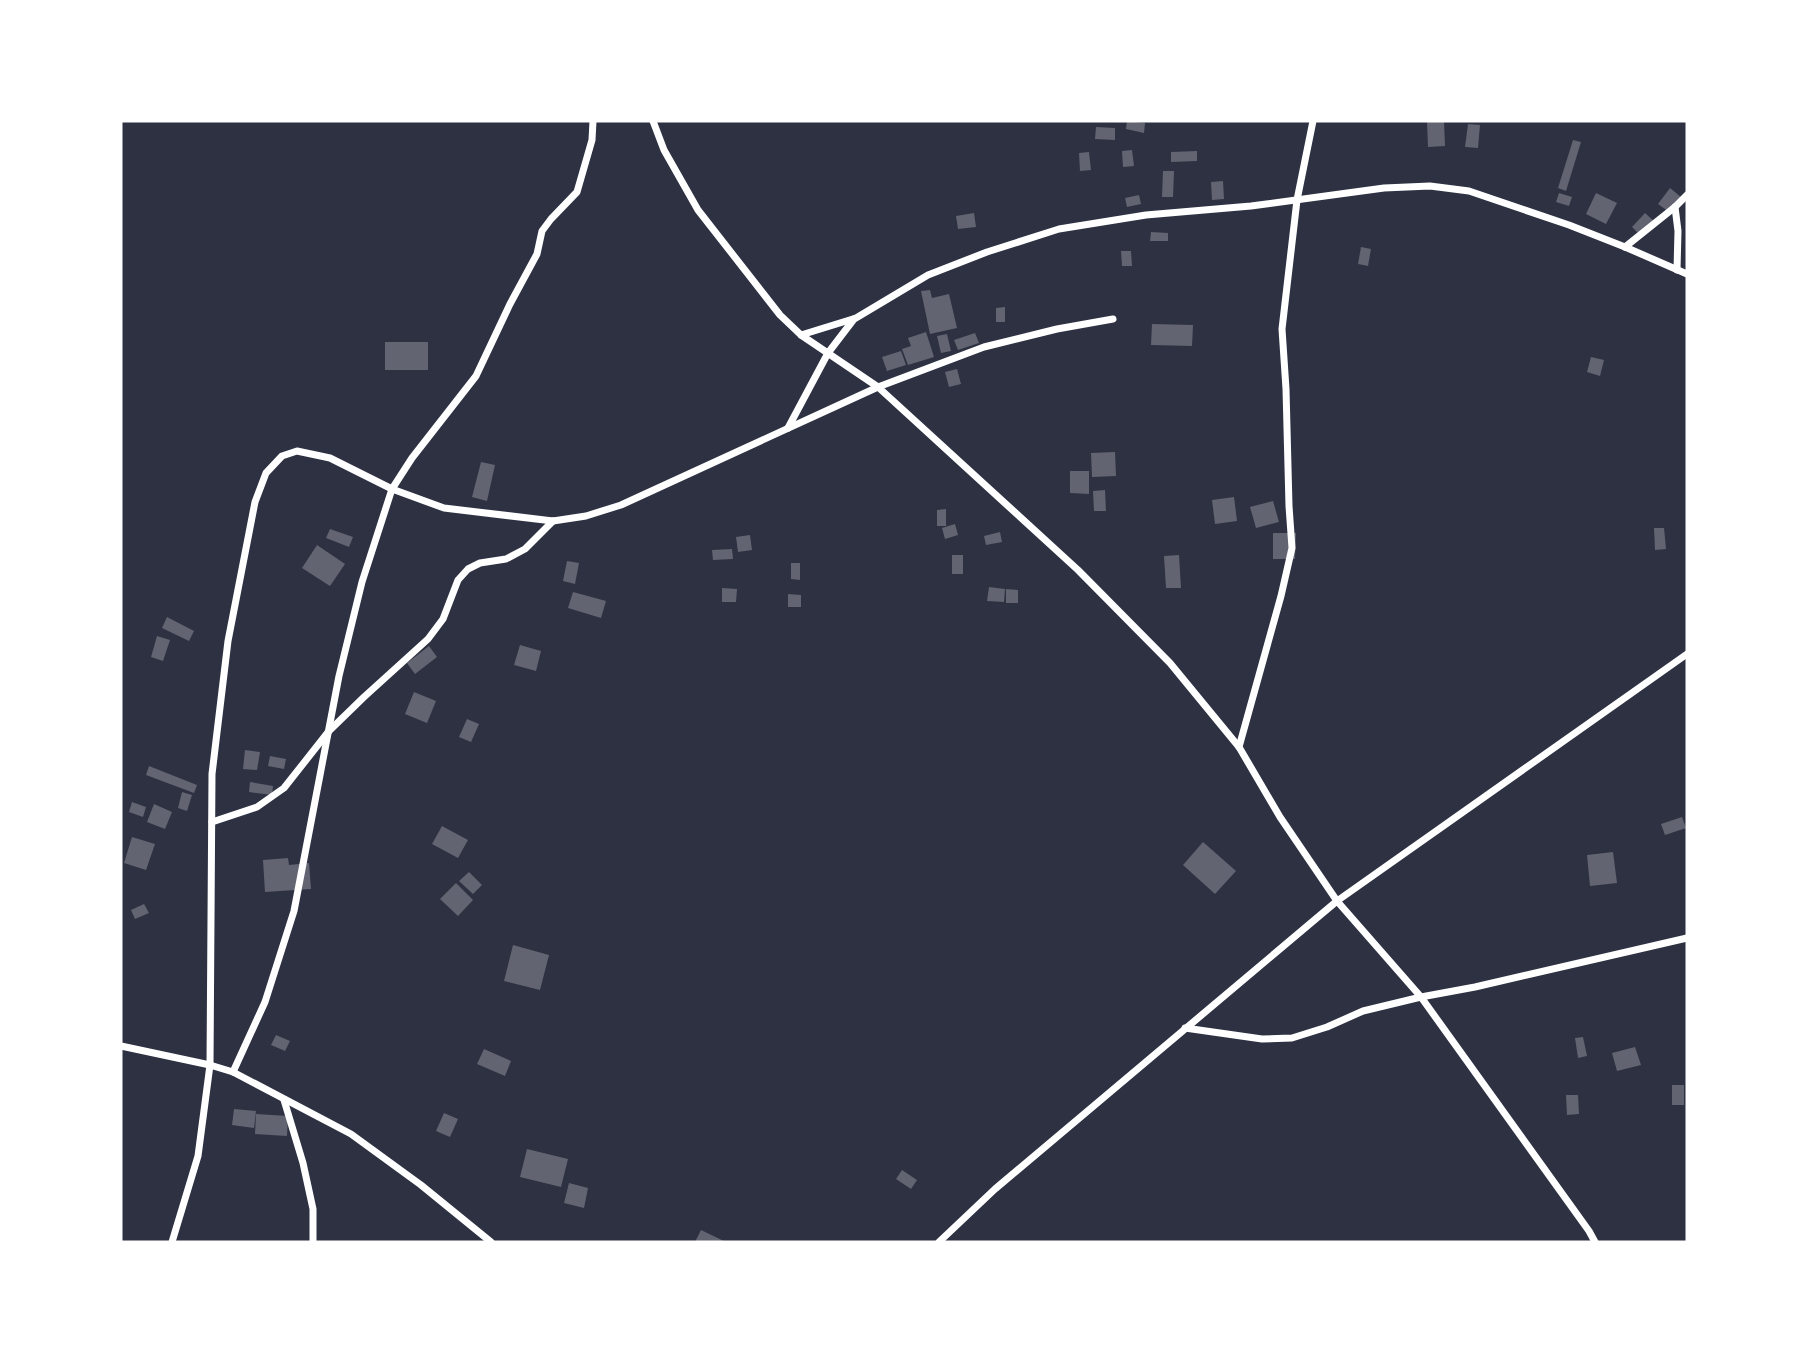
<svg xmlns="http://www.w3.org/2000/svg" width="1808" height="1363" viewBox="0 0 1808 1363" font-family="'Playfair Display',serif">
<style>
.building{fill:#626471}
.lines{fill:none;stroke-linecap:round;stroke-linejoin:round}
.minor{stroke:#fff;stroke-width:7}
</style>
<rect width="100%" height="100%" fill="#2d3142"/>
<g class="building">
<path d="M1127,121L1145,123L1144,133L1126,129Z"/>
<path d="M1444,121L1445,146L1428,147L1427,122Z"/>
<path d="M1468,124L1480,125L1478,148L1465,147Z"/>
<path d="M1096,127L1115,128V140L1095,139Z"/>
<path d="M1573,140L1581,142L1566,191L1558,188Z"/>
<path d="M1132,150L1134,166L1123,167L1122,151Z"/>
<path d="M1197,151V161L1171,162V152Z"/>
<path d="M1089,152L1091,170L1080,171L1079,153Z"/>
<path d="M1163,171H1174L1173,197H1162Z"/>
<path d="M1223,181L1224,199L1212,200L1211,182Z"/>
<path d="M1670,188L1681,197L1669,212L1658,204Z"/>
<path d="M1559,193L1572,197L1569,206L1556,202Z"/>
<path d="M1596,193L1617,203L1606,224L1586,214Z"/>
<path d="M1139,195L1141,204L1127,207L1125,198Z"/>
<path d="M974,213L976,227L958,229L956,216Z"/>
<path d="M1645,213L1656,223L1642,237L1632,227Z"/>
<path d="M1151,232L1168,233V241H1150Z"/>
<path d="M1361,247L1371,249L1368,266L1358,264Z"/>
<path d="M1121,251H1131L1132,266H1122Z"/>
<path d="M930,290L932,298L949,294L957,328L930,334L921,291Z"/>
<path d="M1005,307V322H996V308Z"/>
<path d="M1152,324L1193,325L1192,346L1151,345Z"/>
<path d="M926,332L934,357L908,365L902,349L911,346L908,338Z"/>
<path d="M975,333L979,343L958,350L954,340Z"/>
<path d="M947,334L951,351L941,353L937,336Z"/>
<rect x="385" y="342" width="43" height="28"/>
<path d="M901,351L906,365L887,371L882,357Z"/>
<path d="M1591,357L1604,360L1600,376L1587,372Z"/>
<path d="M957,369L961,384L949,387L945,372Z"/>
<path d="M1115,452L1116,476L1092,477L1091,453Z"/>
<path d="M481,462L495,465L487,501L472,497Z"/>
<path d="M1070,471H1089V494L1070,493Z"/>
<path d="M1105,490L1106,511H1094L1093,491Z"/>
<path d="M1234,497L1237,521L1215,524L1212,500Z"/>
<path d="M1273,501L1279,522L1256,528L1250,507Z"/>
<path d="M946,509V526H937V510Z"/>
<path d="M955,524L958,535L945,539L942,528Z"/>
<path d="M1654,528H1664L1666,549L1655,550Z"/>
<path d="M330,529L353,537L349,547L326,538Z"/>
<path d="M1000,532L1002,542L986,545L984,536Z"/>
<path d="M1273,533H1296L1295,559H1273Z"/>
<path d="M750,535L752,550L738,552L736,537Z"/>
<path d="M317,545L345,564L330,586L302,568Z"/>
<path d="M732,549L733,559L713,560L712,550Z"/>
<rect x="952" y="555" width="11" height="19"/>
<path d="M1179,555L1181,588H1166L1164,556Z"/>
<path d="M567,561L579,563L575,584L563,581Z"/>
<path d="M791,563H800V580L791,579Z"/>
<path d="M989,587L1005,589L1004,602L987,601Z"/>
<path d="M722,588L737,589L736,602H722Z"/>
<path d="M1006,589L1018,590V603H1006Z"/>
<path d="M573,592L606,601L601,618L568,608Z"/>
<path d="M788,594L801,595V607H788Z"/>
<path d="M167,617L194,631L189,641L162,628Z"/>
<path d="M157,636L170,640L163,661L151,657Z"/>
<path d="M520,645L541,651L536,671L514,665Z"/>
<path d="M429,646L437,657L415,674L407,663Z"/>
<path d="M414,692L436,701L427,723L405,714Z"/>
<path d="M467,719L479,724L471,742L459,737Z"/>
<path d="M245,750L260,752L257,770L243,769Z"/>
<path d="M270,756L286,759L284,769L268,766Z"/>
<path d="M149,766L197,785L194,793L146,775Z"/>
<path d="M250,782L273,786L272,795L249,792Z"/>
<path d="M182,792L192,795L187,811L178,808Z"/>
<path d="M132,802L146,807L143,817L129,812Z"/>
<path d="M154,804L172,812L165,829L147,822Z"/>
<path d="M1682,817L1686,828L1665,835L1661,824Z"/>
<path d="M442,826L468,840L458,858L432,844Z"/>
<path d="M132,837L155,844L146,870L124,863Z"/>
<path d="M1203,842L1236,871L1215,894L1183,865Z"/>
<path d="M1613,852L1617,883L1590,886L1587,855Z"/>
<path d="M288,858L289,865L309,863L311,889L265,892L263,860Z"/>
<path d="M469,872L482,885L473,894L459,881Z"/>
<path d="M456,883L473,900L458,916L440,899Z"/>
<path d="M144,904L149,913L135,919L131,910Z"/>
<path d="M513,945L549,955L540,990L504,981Z"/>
<path d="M276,1035L290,1041L285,1051L271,1045Z"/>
<path d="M1583,1037L1587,1056L1578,1058L1575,1038Z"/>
<path d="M1635,1047L1641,1065L1617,1071L1612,1053Z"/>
<path d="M484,1049L511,1061L505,1076L477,1064Z"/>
<rect x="1672" y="1085" width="12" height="20"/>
<path d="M1566,1095H1578L1579,1114L1567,1115Z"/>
<path d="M234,1109L256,1111L254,1128L232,1125Z"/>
<path d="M444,1113L458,1119L450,1137L436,1131Z"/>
<path d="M256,1114L288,1116L287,1136L255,1134Z"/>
<path d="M527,1149L568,1159L561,1187L520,1177Z"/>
<path d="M902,1170L917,1180L911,1189L896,1179Z"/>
<path d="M569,1183L588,1188L584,1208L564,1203Z"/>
<path d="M701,1230L726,1242H695Z"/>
</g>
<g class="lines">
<g class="minor">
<path d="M653,121L664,150L698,210L780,315L801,335L878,387L1078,570L1170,663L1239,747L1280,817L1337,901L1421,997L1589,1231L1595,1242"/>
<path d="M1675,207L1678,231L1677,270"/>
<path d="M1625,247L1675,207L1687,195"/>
<path d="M801,335L856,318L928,275L987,252L1059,229L1146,215L1251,206L1384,188L1430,186L1469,191L1569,225L1625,247L1687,274"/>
<path d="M788,428L828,353L854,319"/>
<path d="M1239,747L1281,596L1292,548L1289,506L1286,389L1282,329L1297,200L1313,121"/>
<path d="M212,822L257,807L284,788L329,731L364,697L428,639L443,619L458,580L468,569L480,563L506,559L525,549L553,521"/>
<path d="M1185,1028L1262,1039L1292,1038L1327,1027L1363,1011L1421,997L1475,987L1687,938"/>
<path d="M121,1046L210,1065L233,1072L351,1134L421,1185L491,1242"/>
<path d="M233,1072L265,1002L294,911L339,676L362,582L392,489L412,458L476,376L510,304L537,254L542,231L551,219L577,192L592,140L593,121"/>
<path d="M284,1100L303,1163L313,1209V1242"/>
<path d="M172,1242L198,1156L210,1065L212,774L228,641L255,502L266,473L282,456L297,451L330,458L392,489L444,508L553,521L586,516L621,505L878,387L984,347L1057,329L1113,319"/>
<path d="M939,1242L995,1189L1337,901L1687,654"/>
</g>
</g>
<rect width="1808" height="1363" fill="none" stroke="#ffffff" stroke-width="245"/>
</svg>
